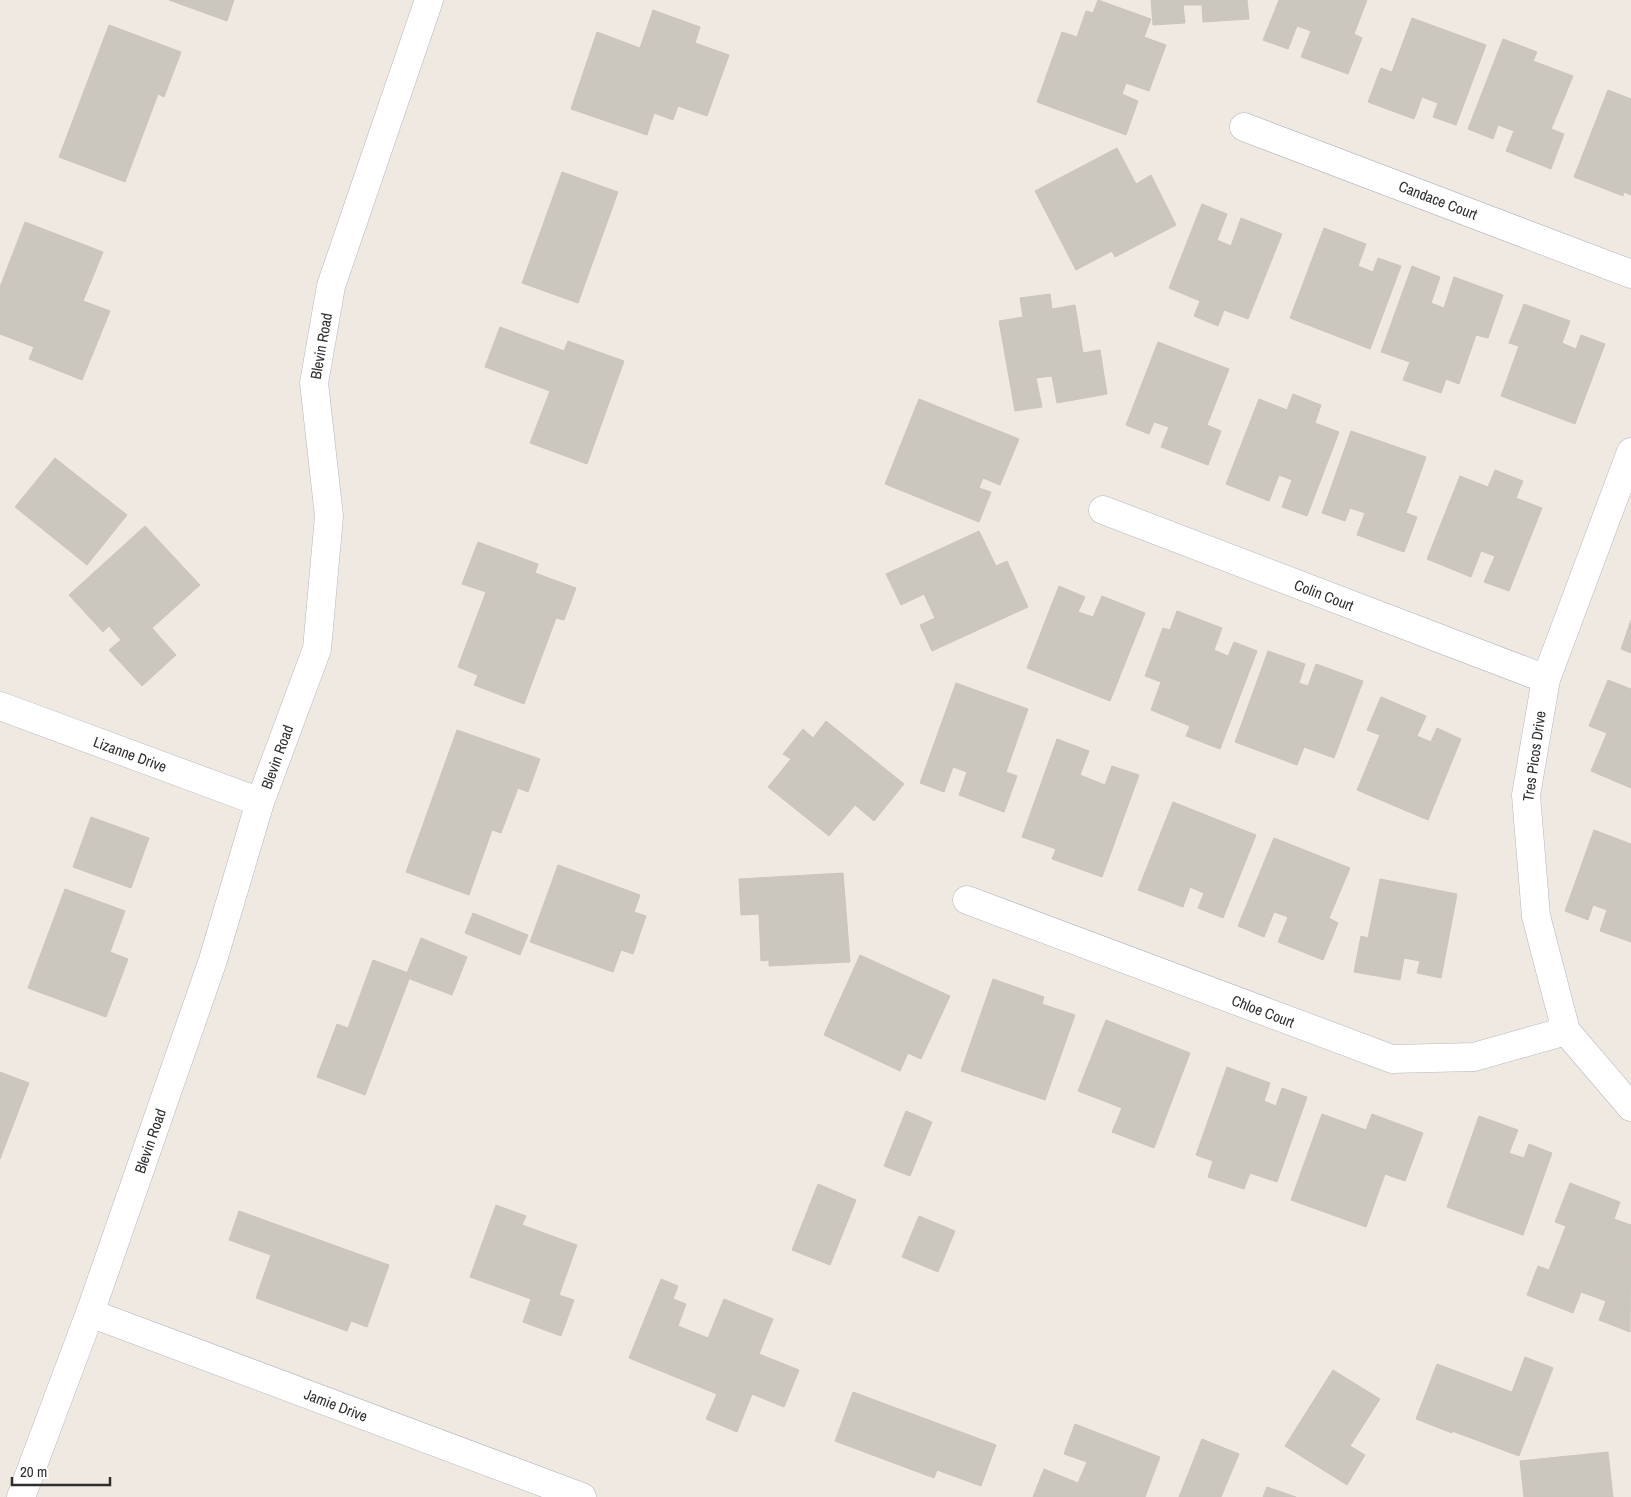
<svg xmlns="http://www.w3.org/2000/svg" width="1631" height="1497" viewBox="0 0 1631 1497" font-family="'Archivo Narrow',sans-serif">
<style>
.building{fill:#cbc7bf;stroke:#cbc5ba}
.lines{fill:none;stroke-linecap:round;stroke-linejoin:round}
.minor-casing{stroke:#b4b7c1;stroke-width:29}
.tertiary-casing{stroke:#b4b7c1;stroke-width:29}
.minor{stroke:#fff;stroke-width:28}
.tertiary{stroke:#fff;stroke-width:28}
.labels{text-anchor:middle;dominant-baseline:central;stroke-width:4.5;stroke-linejoin:round;paint-order:stroke}
.street-label{font-size:15px;fill:#2e2e2e;stroke:#fff}
</style>
<rect width="100%" height="100%" fill="#efe9e1"/>
<g class="building">
<path d="M169,0H234L227,21Z"/>
<path d="M1098,0L1151,19L1144,37L1166,45L1149,91L1126,83L1122,94L1138,101L1126,135L1037,102L1062,32L1077,37L1086,11L1093,13Z"/>
<path d="M1151,0H1247L1249,19L1203,22L1202,5H1183L1185,23L1153,25Z"/>
<path d="M1279,0H1367L1354,34L1362,38L1348,74L1301,57L1311,31L1297,26L1288,49L1263,40Z"/>
<path d="M653,10L700,27L695,43L729,55L707,116L678,106L673,120L654,113L647,135L571,109L597,32L640,48Z"/>
<path d="M1412,18L1486,45L1456,125L1433,117L1438,103L1422,97L1414,119L1368,102L1381,68L1392,72Z"/>
<path d="M109,25L181,52L164,97L158,94L125,182L59,157Z"/>
<path d="M1503,39L1537,52L1533,61L1573,76L1551,129L1564,134L1551,169L1506,151L1514,131L1498,125L1493,139L1468,129Z"/>
<path d="M1608,90L1631,99V195L1624,192L1623,196L1574,177Z"/>
<path d="M1117,148L1136,184L1151,175L1176,225L1115,257L1112,251L1076,270L1035,191Z"/>
<path d="M562,172L618,192L578,303L522,283Z"/>
<path d="M1202,204L1227,214L1217,240L1231,246L1241,218L1282,234L1248,319L1224,310L1218,326L1194,316L1200,301L1169,288Z"/>
<path d="M25,222L103,252L83,301L110,311L82,380L29,359L34,347L0,334V287Z"/>
<path d="M1324,228L1366,244L1358,266L1373,272L1378,258L1401,266L1370,349L1290,318Z"/>
<path d="M1412,266L1440,277L1431,303L1444,308L1454,277L1503,295L1488,338L1476,335L1459,384L1446,379L1441,393L1403,380L1410,362L1381,352Z"/>
<path d="M1050,294L1052,309L1075,305L1083,353L1100,350L1107,394L1057,403L1052,376L1036,378L1042,407L1015,411L999,321L1023,317L1020,298Z"/>
<path d="M1524,304L1570,321L1562,343L1576,349L1581,335L1605,344L1575,424L1501,396L1519,346L1509,343Z"/>
<path d="M500,327L564,351L568,341L624,361L587,464L530,443L550,391L485,367Z"/>
<path d="M1158,342L1229,369L1207,425L1221,431L1208,465L1161,447L1169,427L1154,422L1149,434L1126,425Z"/>
<path d="M1293,394L1321,405L1315,423L1339,432L1307,516L1282,507L1292,480L1279,475L1269,501L1226,484L1259,399L1287,410Z"/>
<path d="M919,399L1019,439L1000,485L983,478L979,488L991,492L979,522L885,484Z"/>
<path d="M1351,431L1426,457L1406,513L1417,517L1404,552L1357,535L1365,513L1350,508L1345,521L1322,513Z"/>
<path d="M55,458L127,515L87,565L15,507Z"/>
<path d="M1495,470L1523,481L1516,498L1542,508L1509,591L1484,582L1495,556L1481,551L1471,577L1427,559L1460,476L1488,487Z"/>
<path d="M145,526L200,585L152,628L176,655L142,686L109,650L121,640L109,626L103,632L69,595Z"/>
<path d="M979,531L996,566L1007,561L1028,607L932,651L920,625L935,618L924,594L901,605L886,574Z"/>
<path d="M478,542L538,564L535,573L576,588L564,620L556,618L524,704L474,685L478,675L458,667L486,592L462,584Z"/>
<path d="M1059,586L1085,597L1078,612L1093,617L1102,596L1145,613L1110,701L1027,668Z"/>
<path d="M1177,611L1222,628L1214,650L1228,656L1234,642L1257,651L1220,749L1186,736L1190,726L1151,710L1161,682L1145,676L1163,628L1170,630Z"/>
<path d="M1631,620V653L1621,649Z"/>
<path d="M1268,651L1305,664L1299,683L1308,686L1316,664L1363,681L1334,758L1304,747L1297,765L1235,742Z"/>
<path d="M1608,680L1631,689V788L1591,771L1607,733L1589,726Z"/>
<path d="M956,683L1028,709L1006,772L1017,776L1004,812L959,795L967,772L953,767L944,792L920,783Z"/>
<path d="M1381,697L1426,716L1417,736L1431,742L1437,728L1461,739L1428,820L1357,790L1380,735L1367,730Z"/>
<path d="M826,721L904,784L874,821L855,805L829,836L768,787L791,759L783,754L803,729L813,738Z"/>
<path d="M457,730L540,759L528,792L518,788L501,833L492,830L469,895L406,872Z"/>
<path d="M1057,739L1089,751L1080,775L1105,785L1112,766L1139,775L1102,877L1052,859L1056,849L1022,837Z"/>
<path d="M1173,802L1256,835L1223,918L1198,908L1204,893L1190,887L1183,907L1138,890Z"/>
<path d="M91,817L149,838L131,888L73,867Z"/>
<path d="M1594,830L1631,844V942L1600,931L1607,910L1593,905L1588,920L1565,911Z"/>
<path d="M1274,838L1350,868L1329,918L1338,923L1323,960L1278,942L1288,917L1274,912L1264,937L1238,926Z"/>
<path d="M558,865L640,895L634,912L646,916L633,954L621,950L613,972L530,942Z"/>
<path d="M843,873L850,962L769,966V960L761,961L759,914L741,915L739,879Z"/>
<path d="M1380,879L1457,894L1441,978L1417,973L1420,961L1404,958L1400,980L1354,972L1361,936L1368,938Z"/>
<path d="M65,889L125,911L110,952L128,959L106,1017L28,988Z"/>
<path d="M473,913L528,935L520,955L465,933Z"/>
<path d="M421,938L467,957L452,995L410,979L412,975L407,973Z"/>
<path d="M860,955L950,996L921,1059L908,1053L900,1071L824,1035Z"/>
<path d="M373,960L411,974L365,1095L317,1077L337,1024L348,1028Z"/>
<path d="M993,979L1044,997L1042,1004L1075,1015L1045,1100L961,1071Z"/>
<path d="M1106,1020L1190,1053L1154,1148L1112,1132L1122,1108L1078,1091Z"/>
<path d="M1227,1067L1270,1083L1264,1101L1276,1106L1282,1088L1307,1097L1277,1182L1250,1173L1244,1189L1208,1177L1213,1161L1196,1155Z"/>
<path d="M0,1072L29,1083L0,1159Z"/>
<path d="M906,1111L932,1122L910,1176L884,1166Z"/>
<path d="M1322,1114L1366,1130L1372,1114L1423,1133L1405,1181L1385,1174L1366,1227L1291,1200Z"/>
<path d="M1479,1116L1518,1130L1509,1153L1524,1158L1529,1144L1552,1153L1523,1235L1447,1207Z"/>
<path d="M1570,1183L1620,1202L1614,1219L1631,1225L1630,1332L1599,1320L1606,1301L1581,1292L1573,1313L1527,1295L1538,1266L1549,1270L1566,1226L1555,1222Z"/>
<path d="M818,1184L856,1200L830,1265L792,1250Z"/>
<path d="M496,1205L526,1216L522,1225L577,1245L559,1295L574,1300L561,1336L523,1322L531,1299L470,1277Z"/>
<path d="M239,1211L389,1265L367,1327L351,1321L347,1331L256,1298L271,1255L229,1240Z"/>
<path d="M919,1216L955,1231L938,1272L902,1257Z"/>
<path d="M661,1279L678,1286L673,1299L686,1304L678,1326L708,1338L724,1299L773,1319L759,1354L799,1370L784,1407L752,1394L737,1432L706,1419L717,1394L629,1358Z"/>
<path d="M1525,1357L1553,1368L1519,1456L1452,1431V1433L1416,1419L1437,1364L1512,1392Z"/>
<path d="M1333,1370L1380,1399L1350,1446L1365,1455L1347,1485L1285,1446Z"/>
<path d="M853,1392L996,1445L981,1486L937,1470L934,1478L835,1441Z"/>
<path d="M1075,1424L1160,1457L1145,1497H1033L1044,1469L1078,1483L1087,1462L1064,1454Z"/>
<path d="M1202,1439L1239,1454L1221,1497H1179Z"/>
<path d="M1608,1452L1613,1497H1524L1520,1461Z"/>
<path d="M1267,1487L1296,1497H1263Z"/>
</g>
<g class="lines">
<g class="minor-casing">
<g id="minor">
<path d="M1244,127L1631,274"/>
<path d="M1631,452L1546,679L1526,795L1536,916L1566,1031L1631,1107"/>
<path d="M1103,510L1546,679"/>
<path d="M0,706L260,802"/>
<path d="M967,900L1392,1059L1474,1057L1566,1031"/>
<path d="M90,1313L582,1497"/>
</g>
</g>
<g class="tertiary-casing">
<path id="tertiary" d="M21,1497L90,1313L213,960L260,802L317,649L329,516L314,383L331,286L429,0"/>
</g>
<use href="#minor" class="minor"/>
<use href="#tertiary" class="tertiary"/>
</g>
<g class="labels">
<g class="street-label">
<text transform="translate(1438 200) rotate(21)">Candace Court</text>
<text transform="translate(321 346) rotate(-80)">Blevin Road</text>
<text transform="translate(1324 595) rotate(21)">Colin Court</text>
<text transform="translate(130 754) rotate(20)">Lizanne Drive</text>
<text transform="translate(1534 756) rotate(-82)">Tres Picos Drive</text>
<text transform="translate(277 757) rotate(-70)">Blevin Road</text>
<text transform="translate(1263 1011) rotate(21)">Chloe Court</text>
<text transform="translate(150 1141) rotate(-71)">Blevin Road</text>
<text transform="translate(336 1405) rotate(21)">Jamie Drive</text>
</g>
</g>
<path d="M12 1477v8h98v-8" fill="none" stroke="#2e2e2e" stroke-width="2.5"/>
<text x="20" y="1477" font-size="15" fill="#2e2e2e" stroke="#ffffff" stroke-width="4" paint-order="stroke">20 m</text>
</svg>
